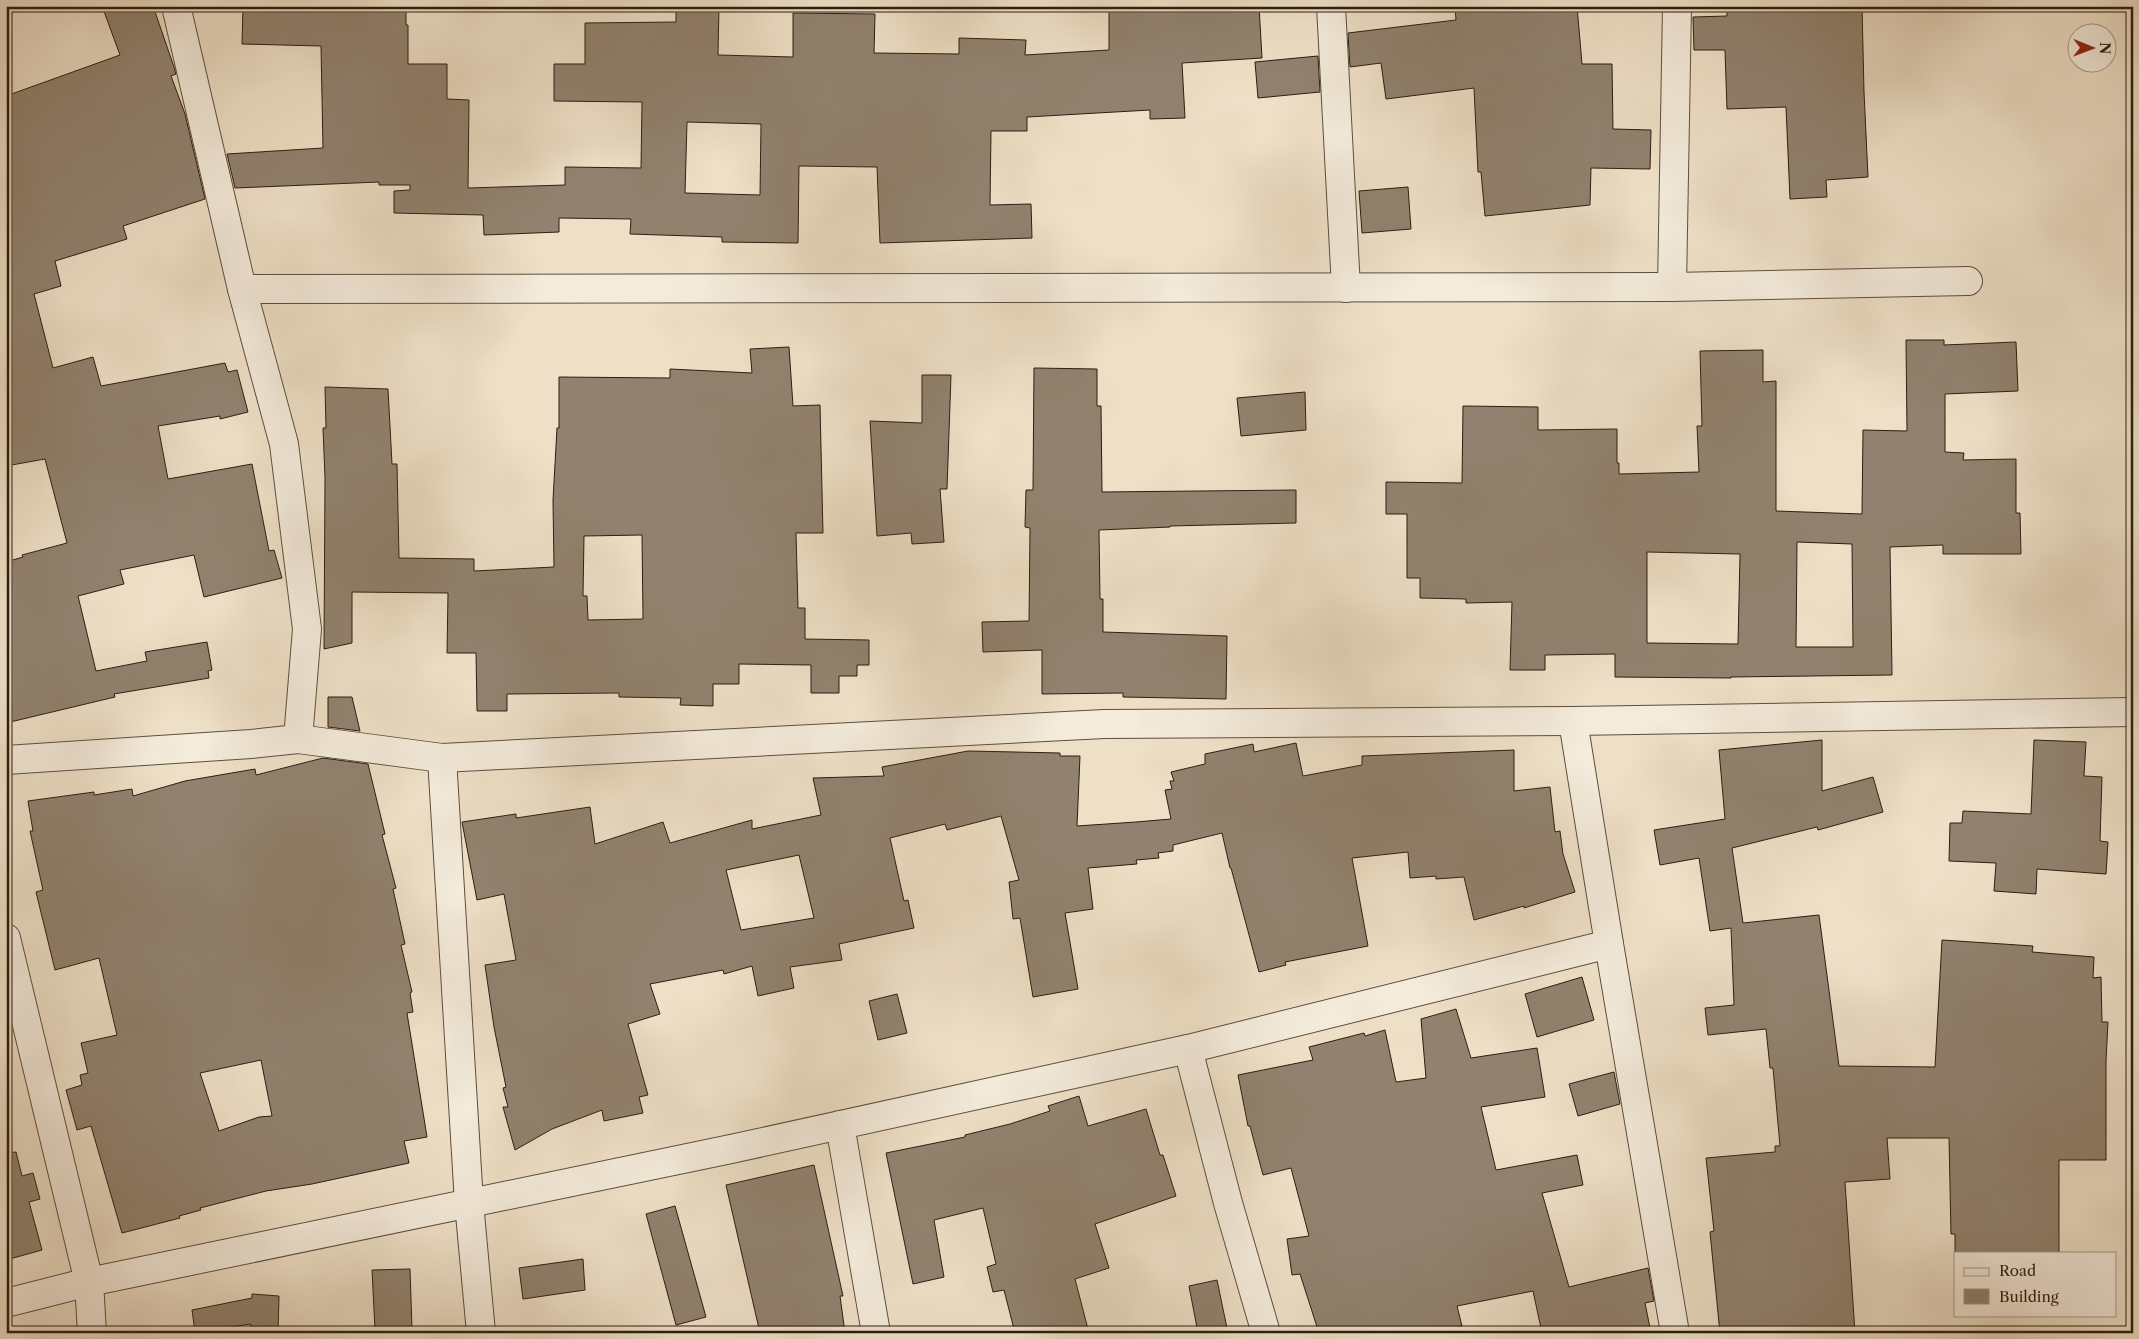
<svg xmlns="http://www.w3.org/2000/svg" width="2139" height="1339" viewBox="0 0 2139 1339" font-family="'Libre Caslon Text',serif">
<style>
.building{fill:#91826f;stroke:#2d1d10;fill-rule:evenodd}
.lines{fill:none;stroke-linecap:round;stroke-linejoin:round}
.street-casing{stroke:#5d4e3e;stroke-width:30}
.street{stroke:#f4ebdb;stroke-width:28}
</style>
<rect width="100%" height="100%" fill="#eee0c7"/>
<filter id="stains"><feTurbulence type="fractalNoise" baseFrequency=".004" numOctaves="4"/><feColorMatrix values="0 0 0 0 .2 0 0 0 0 .09 0 0 0 0 .02 0 0 0 .5 -.17"/></filter>
<radialGradient id="worn" r=".72"><stop offset=".6" stop-color="#630" stop-opacity="0"/><stop offset="1" stop-color="#630" stop-opacity=".3"/></radialGradient>
<g class="building">
<path d="M102,6H153L174,67L176,74L171,76L185,114L205,199L123,226L127,239L55,261L61,286L34,294L53,368L93,357L101,386L225,363L228,372L237,370L248,412L220,419V416L158,426L168,479L252,464L269,551L274,550L282,578L204,597L194,555L120,570L124,584L78,596L96,671L147,661L145,652L207,642L212,670L208,671L209,678L114,694L115,697L6,723V562L23,557L22,555L67,543L45,459L6,466V96L120,55Z"/>
<path d="M243,6H406V25H408V64H447V99L469,100L468,188L565,185V167L641,168L642,102L554,101V64H585V23L676,22V6H719L718,55L793,57V13L875,14L874,53L959,54V38L1026,40L1025,55L1109,50V6H1259L1262,58L1182,63L1185,118L1150,119V110L1027,117V131H991L990,205L1031,204L1032,238L880,243L877,167L799,166L798,243L722,242V237L630,234L631,219L559,218V232L484,235L483,215L394,213V191L410,190V185H379V182L235,188L227,154L323,148L321,46L242,44ZM687,122L761,124L760,195L685,193Z"/>
<path d="M1455,6H1577L1582,64H1612L1613,129L1651,130L1650,169L1591,168L1590,205L1485,216L1481,172H1478L1474,88L1386,99L1381,63L1350,67L1348,33L1456,20Z"/>
<path d="M1727,6H1862L1864,92L1868,177L1826,180L1827,197L1790,199L1786,107L1727,109L1725,50H1694L1693,17L1727,16Z"/>
<path d="M1318,56L1320,92L1258,98L1255,62Z"/>
<path d="M1408,187L1411,229L1362,233L1359,191Z"/>
<path d="M1906,340H1944V345L2016,342L2018,391L1945,394V452L1964,453L1963,460L2016,459V513H2020L2021,554H1943V545L1890,547L1892,675L1731,677V678L1615,677V654L1545,655V670H1510L1512,602L1466,603V599L1420,598V578H1407V514H1386V482L1462,483L1463,406L1538,407V430L1617,429V463H1619V474L1699,472L1697,426H1702L1700,351L1763,350V382L1776,381V511L1862,514L1863,430L1907,431ZM1797,542L1852,544L1853,647H1796ZM1647,552L1740,554L1738,644L1647,643Z"/>
<path d="M789,347L793,406L820,405L823,533H796L798,608H805V639L869,640V665H857V676H839V693H811V665L739,664V684H713V706L680,705L681,698L619,697V693L507,694V711H477L476,653H447L448,593L352,592V643L324,649L325,478L323,428H326L325,387L388,389L392,464H397L399,558L474,559V571L554,567L553,500L557,428H559V377L670,378V369L752,373L750,349ZM642,535L643,619L588,620L587,596H583L584,536Z"/>
<path d="M1034,368L1097,369V406H1101L1102,492L1296,490V523L1170,526V527L1099,530L1100,599H1103V632L1227,636L1226,699L1123,697V693L1042,694V650L983,652L982,622L1029,621L1030,528L1025,527L1026,490H1033Z"/>
<path d="M922,375H951L947,489H940L944,542L912,544L911,533L877,536L870,421L922,423Z"/>
<path d="M1305,392L1306,430L1241,436L1237,398Z"/>
<path d="M328,697H352L360,731L328,727Z"/>
<path d="M1822,740V791L1873,777L1883,812L1818,830L1817,827L1732,848L1743,923L1819,915L1839,1066L1935,1067L1942,940L2033,946L2032,952L2094,957L2093,978L2101,977L2102,1022H2108L2106,1061V1160H2059V1253H1955V1234H1951L1949,1138H1887L1890,1179L1845,1182L1855,1333H1720L1710,1232L1714,1231L1706,1158L1775,1152V1146H1780L1773,1068H1770L1766,1029L1708,1035L1705,1008L1734,1005L1731,928L1710,931L1699,858L1660,865L1654,830L1725,819L1719,750Z"/>
<path d="M2034,740L2086,742L2084,776L2102,777L2100,841L2108,842L2106,874L2037,869L2036,894L1994,891L1996,863L1949,861L1950,823H1962L1963,811L2031,814Z"/>
<path d="M1296,743L1303,776L1362,765V756L1514,750V791L1550,787L1555,832L1560,831L1563,854L1575,892L1524,908V906L1474,920L1464,877L1436,879V876L1410,878L1408,852L1352,858L1368,946L1285,962L1286,965L1259,972L1231,868H1230L1222,833L1173,845V851L1158,853L1159,858L1136,860L1137,864L1088,868L1093,909L1065,913L1078,989L1033,997L1020,918L1013,919L1009,882L1019,880L1001,816L947,830L945,824L890,838L904,901L908,900L914,928L839,944L842,960L790,967L794,988L758,996L752,966L724,974L723,970L650,984L660,1014L628,1024L648,1095L639,1097L643,1113L604,1121L602,1110L552,1129L515,1150L503,1107H508L503,1088L506,1087L494,1027L485,965L516,960L504,894L477,900L462,822L516,814V818L590,807L595,844L663,822L670,843L752,820V829L821,815L813,778L884,776L882,767L968,751L1060,753V756H1080L1077,826L1136,822L1171,819L1165,790L1172,789L1170,781H1174L1171,772L1205,764V754L1253,744L1254,752ZM799,855L814,918L741,930L726,870Z"/>
<path d="M323,758L368,764L385,834L382,835L396,888L393,889L405,944L401,945L412,992L410,993L413,1012L407,1013L427,1137L404,1141L409,1163L312,1184L266,1191L200,1208L201,1210L179,1216L180,1218L122,1233L91,1126L77,1130L66,1090L82,1085L80,1075L88,1073L81,1043L117,1035L99,958L55,970L36,892L43,890L30,831H33L28,801L94,792V795L132,789L133,796L185,781L255,769L256,775ZM261,1060L272,1116L259,1117L219,1131L200,1073Z"/>
<path d="M1582,977L1594,1020L1537,1037L1525,994Z"/>
<path d="M897,994L907,1033L878,1040L869,1001Z"/>
<path d="M1456,1009L1471,1058L1537,1048L1545,1097L1481,1107L1496,1170L1577,1155L1583,1185L1542,1193L1569,1287L1648,1268L1654,1301L1645,1303L1651,1333H1542L1533,1291L1457,1306L1462,1326L1437,1333H1319L1300,1274L1292,1275L1287,1239L1309,1236L1291,1168L1263,1175L1250,1126H1248L1238,1075L1313,1060L1309,1047L1364,1033L1365,1036L1385,1030L1396,1082L1426,1078L1421,1019Z"/>
<path d="M1614,1072L1620,1104L1578,1116L1569,1084Z"/>
<path d="M1079,1096L1088,1126L1146,1109L1160,1155H1163L1176,1196L1095,1224L1109,1268L1075,1279L1089,1333H1015L1004,1290L993,1292L987,1267L996,1264L983,1208L934,1220L944,1277L913,1284L886,1153L965,1137V1135L1010,1124L1050,1111L1048,1106Z"/>
<path d="M16,1152L22,1176L33,1173L40,1199L29,1202L42,1250L6,1260V1153Z"/>
<path d="M814,1165L843,1296H840L845,1333H760L726,1185Z"/>
<path d="M675,1206L706,1317L676,1325L646,1214Z"/>
<path d="M583,1259L585,1290L523,1299L519,1268Z"/>
<path d="M410,1269L412,1329L375,1330L372,1270Z"/>
<path d="M1217,1280L1228,1333H1198L1189,1286Z"/>
<path d="M252,1294L279,1296L278,1333H250L251,1324L195,1332L192,1310L252,1298Z"/>
</g>
<g class="lines">
<g class="street-casing">
<g id="street">
<path d="M176,6L242,289"/>
<path d="M1331,6L1346,288"/>
<path d="M1672,287L1677,6"/>
<path d="M1573,721L1609,944L1675,1333"/>
<path d="M298,739L307,629L284,444L242,289L1672,287L1968,281"/>
<path d="M442,758L469,1203L481,1333"/>
<path d="M6,760L251,744L298,739L442,758L1104,724L1573,721L2133,712"/>
<path d="M6,938L89,1282L92,1333"/>
<path d="M1188,1049L1228,1203L1266,1333"/>
<path d="M840,1125L876,1333"/>
<path d="M6,1303L89,1282L731,1149L1188,1049L1609,944"/>
</g>
</g>
<use href="#street" class="street"/>
</g>
<rect width="2139" height="1339" fill="none" stroke="#eee0c7" stroke-width="25"/>
<rect x="8" y="8" width="2124" height="1324" fill="none" stroke="#2d1d10" stroke-width="2.5"/>
<rect x="12" y="12" width="2114" height="1314" fill="none" stroke="#2d1d10"/>
<rect x="1954" y="1252" width="162" height="65" fill="#f4ebdb" stroke="#a4998a"/>
<rect x="1964" y="1268" width="25" height="8" fill="#f4ebdb" stroke="#a4998a"/>
<text x="1999" y="1276" font-size="15" fill="#2d1d10">Road</text>
<rect x="1964" y="1289" width="25" height="15" fill="#91826f" stroke="#a4998a"/>
<text x="1999" y="1302" font-size="15" fill="#2d1d10">Building</text>
<g transform="translate(2092 48) rotate(91)"><circle r="24" fill="#f4ebdb" stroke="#a4998a"/>
<path d="M0-4L9 19L0 12L-9 19Z" fill="#8f2418"/>
<text y="-8" font-size="14" font-weight="bold" text-anchor="middle" fill="#2d1d10">N</text>
</g>
<rect width="100%" height="100%" filter="url(#stains)"/>
<rect width="100%" height="100%" fill="url(#worn)"/>
</svg>
